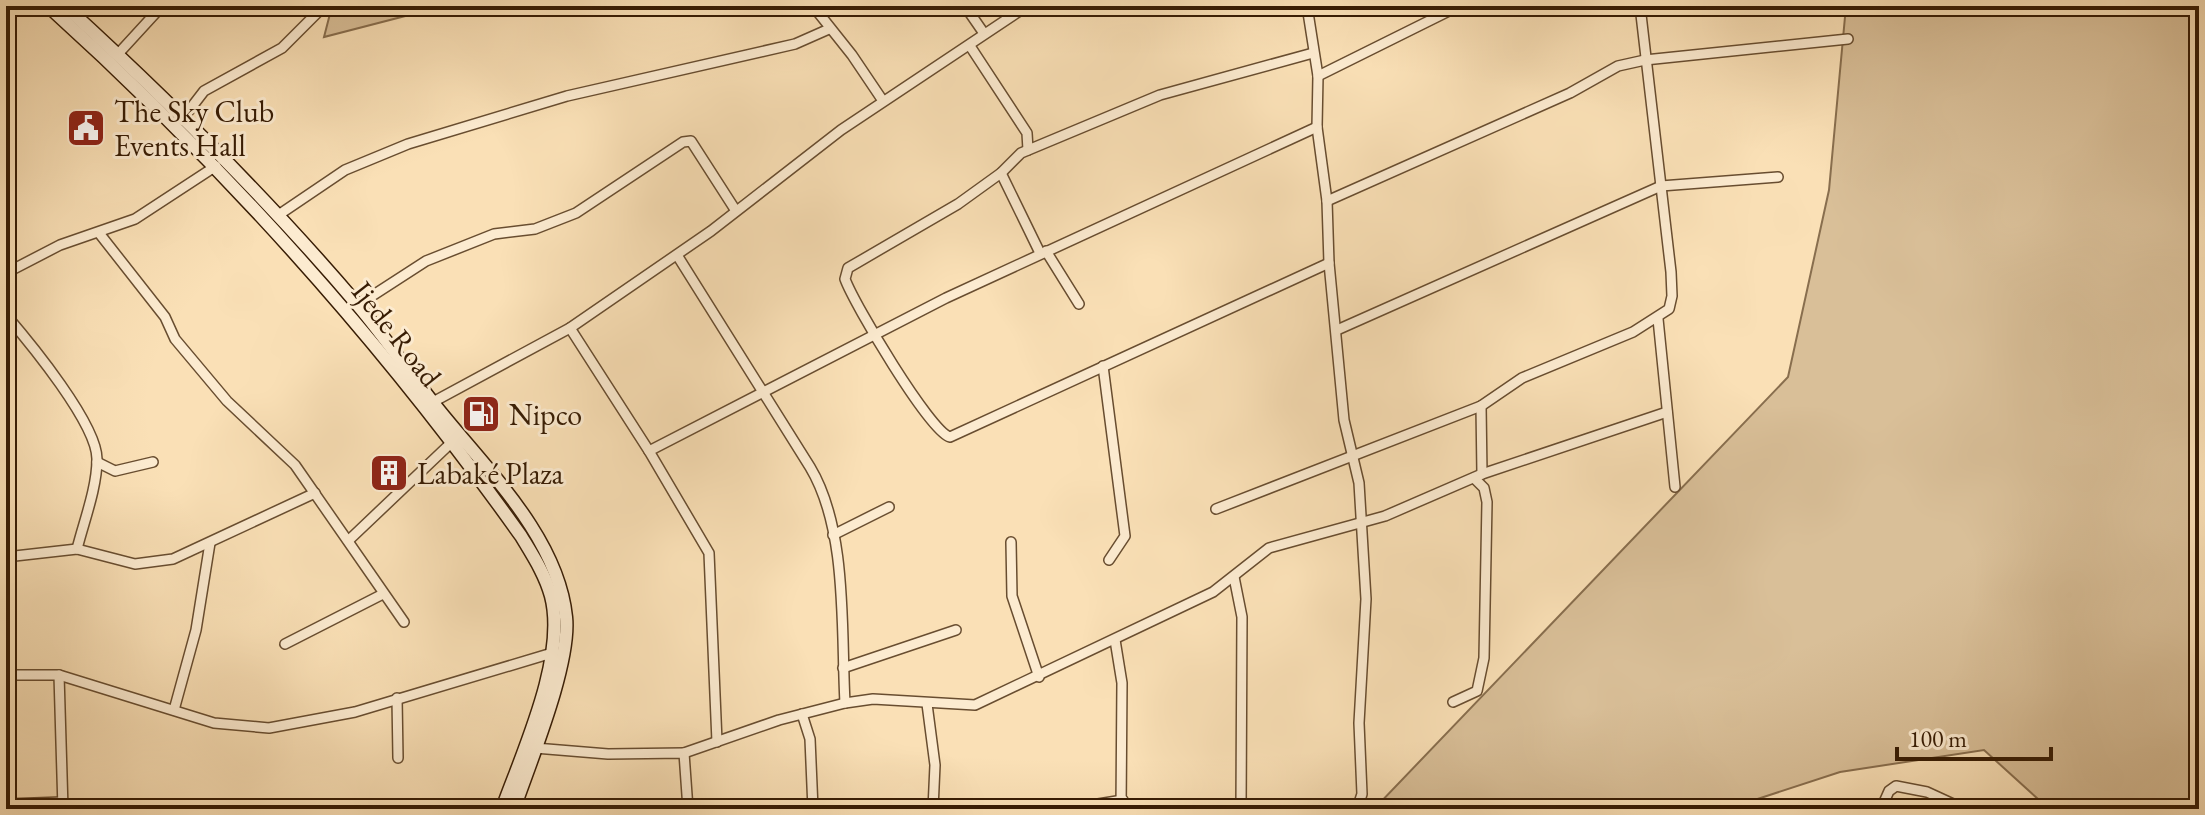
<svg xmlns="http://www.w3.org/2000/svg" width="2205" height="815" viewBox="0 0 2205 815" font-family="'EB Garamond',serif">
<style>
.green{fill:#d9bf98;stroke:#886e4e;stroke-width:2}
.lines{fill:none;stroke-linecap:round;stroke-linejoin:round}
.street-casing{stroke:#684d30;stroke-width:12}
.secondary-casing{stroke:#371c04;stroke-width:15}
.street{stroke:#fcebd0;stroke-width:9}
.secondary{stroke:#fcebd0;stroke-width:12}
.labels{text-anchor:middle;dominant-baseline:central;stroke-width:6;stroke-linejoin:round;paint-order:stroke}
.poi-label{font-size:30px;fill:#371c04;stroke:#fcebd0;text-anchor:start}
.street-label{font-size:30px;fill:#371c04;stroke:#fcebd0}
</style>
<rect width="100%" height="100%" fill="#fae0b6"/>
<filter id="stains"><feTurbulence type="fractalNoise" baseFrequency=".0025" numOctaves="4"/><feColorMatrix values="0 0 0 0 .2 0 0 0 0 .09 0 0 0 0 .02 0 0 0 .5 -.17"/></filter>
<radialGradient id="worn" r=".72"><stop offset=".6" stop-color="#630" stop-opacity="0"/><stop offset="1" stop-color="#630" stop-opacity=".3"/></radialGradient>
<g class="green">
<path d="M332,6H444L324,37Z"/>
<path d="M1846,6H2199V809H2049L1984,750L1840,772L1727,809H1374L1788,377L1829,190Z"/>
</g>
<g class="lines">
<g class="street-casing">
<g id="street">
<path d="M813,6L852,55L883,101"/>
<path d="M965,6L983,32"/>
<path d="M1307,6L1318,76L1317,127L1327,201L1329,263L1344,420L1359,483L1366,599L1359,723L1362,794L1357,809"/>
<path d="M970,46L1027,133L1028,150"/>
<path d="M1313,53L1160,95L1021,153L1001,173L958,204L848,268L845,279C854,304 930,432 950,437L1329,263"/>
<path d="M118,54L162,6"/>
<path d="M1318,76L1459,6"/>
<path d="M184,117L204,91L282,48L324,6"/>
<path d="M1001,173L1040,253"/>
<path d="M1327,201L1570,93L1618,66L1645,60L1848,39"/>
<path d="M277,216L345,170L408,144L567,96L795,44L829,29"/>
<path d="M99,233L165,317L175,339L227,401L295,465L404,622"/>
<path d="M1046,251L1079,304"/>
<path d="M677,255L810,467C848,530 841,631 845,703"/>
<path d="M6,273L60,245L135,219L216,166"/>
<path d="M358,305L426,261L494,234L535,229L576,213L683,142L691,141L736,211"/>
<path d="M6,315C30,343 97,424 97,459C97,488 84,521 77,549"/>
<path d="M1658,319L1675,487"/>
<path d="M570,328L649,451L709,553L717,742"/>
<path d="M1337,330L1661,186L1778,177"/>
<path d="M1103,366L1125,536L1109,560"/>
<path d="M433,402L570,328L711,231L841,130L1027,6"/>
<path d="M1481,406L1482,474"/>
<path d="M649,451L946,298L1317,127"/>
<path d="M97,462L115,471L153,462"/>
<path d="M1216,509L1481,406L1522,378L1633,332L1669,309L1672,296L1671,272L1640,6"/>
<path d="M833,535L889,507"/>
<path d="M349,540L451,443"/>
<path d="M1011,542L1012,596L1039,677"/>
<path d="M6,557L77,549L135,564L173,559L315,493"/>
<path d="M1234,577L1242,617L1241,809"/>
<path d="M1115,640L1122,683L1121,809"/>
<path d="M285,644L383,594"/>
<path d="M843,668L956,630"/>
<path d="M6,675H59L214,723L269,728L355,712L552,653"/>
<path d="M59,675L63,809"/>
<path d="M397,698L398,758"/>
<path d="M1453,702L1477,691L1484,658L1487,502L1484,488L1474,478"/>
<path d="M927,704L935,765L933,809"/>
<path d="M174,710L196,630L210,543"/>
<path d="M802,714L810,739L813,809"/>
<path d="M535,748L608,754L684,753L688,809"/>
<path d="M684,753L779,720L845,703L873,699L975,705L1213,592L1269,548L1385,516L1482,474L1667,412"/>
<path d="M6,804L63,802"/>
<path d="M1067,809L1123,800"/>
<path d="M1881,809L1889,791L1896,786L1927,792L1964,809"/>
</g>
</g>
<g class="secondary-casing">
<g id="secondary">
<path d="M48,6C225,166 383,342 521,536C533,556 545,574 551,596C567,657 523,751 502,809"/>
<path d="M65,6C168,100 266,197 357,304C385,337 410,374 438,409C486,469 558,537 566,617C571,664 530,762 514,809"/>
</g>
</g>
<use href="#street" class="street"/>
<use href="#secondary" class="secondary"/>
</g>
<defs>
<g id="civic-square" transform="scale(2)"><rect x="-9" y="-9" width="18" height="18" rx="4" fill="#8f2418" stroke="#fcebd0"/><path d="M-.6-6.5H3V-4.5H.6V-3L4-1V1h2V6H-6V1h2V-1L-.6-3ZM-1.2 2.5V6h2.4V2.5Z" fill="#fff"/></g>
<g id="fuel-square" transform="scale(2)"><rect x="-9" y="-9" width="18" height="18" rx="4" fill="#8f2418" stroke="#fcebd0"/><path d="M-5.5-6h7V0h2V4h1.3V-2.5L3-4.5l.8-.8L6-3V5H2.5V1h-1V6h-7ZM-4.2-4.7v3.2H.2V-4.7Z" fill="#fff"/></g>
<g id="building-square" transform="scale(2)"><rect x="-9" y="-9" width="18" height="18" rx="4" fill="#8f2418" stroke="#fcebd0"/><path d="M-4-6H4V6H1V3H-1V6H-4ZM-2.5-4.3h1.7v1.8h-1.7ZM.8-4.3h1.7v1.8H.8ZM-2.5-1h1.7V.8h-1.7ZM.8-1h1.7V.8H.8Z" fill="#fff"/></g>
</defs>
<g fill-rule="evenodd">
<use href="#civic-square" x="86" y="128"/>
<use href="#fuel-square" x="481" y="414"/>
<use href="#building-square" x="389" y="473"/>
</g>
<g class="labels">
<g class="poi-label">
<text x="114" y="111">The Sky Club<tspan x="114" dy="34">Events Hall</tspan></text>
<text x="509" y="414">Nipco</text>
<text x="417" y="473">Labaké Plaza</text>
</g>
<g class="street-label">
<text transform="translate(397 334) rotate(52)">Ijede Road</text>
</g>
</g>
<rect width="2205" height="815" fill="none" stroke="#fae0b6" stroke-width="32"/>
<rect x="8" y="8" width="2189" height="799" fill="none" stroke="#371c04" stroke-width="4"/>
<rect x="16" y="16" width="2173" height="783" fill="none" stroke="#371c04" stroke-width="2"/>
<path d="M1897 747v12h154v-12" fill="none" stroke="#371c04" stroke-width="4"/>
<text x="1909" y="747" font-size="24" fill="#371c04" stroke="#fcebd0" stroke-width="6" paint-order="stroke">100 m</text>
<rect width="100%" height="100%" filter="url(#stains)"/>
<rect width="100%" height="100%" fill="url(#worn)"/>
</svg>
